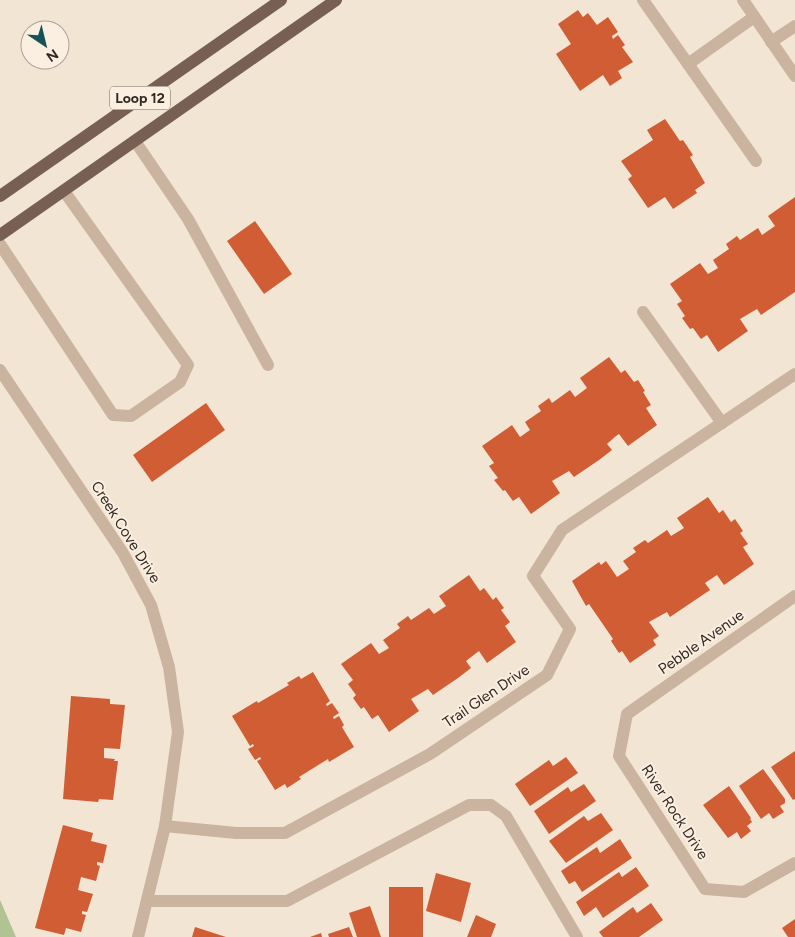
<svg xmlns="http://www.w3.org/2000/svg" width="795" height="937" viewBox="0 0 795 937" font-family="Figtree,sans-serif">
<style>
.green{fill:#b1c293}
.building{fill:#d05d33}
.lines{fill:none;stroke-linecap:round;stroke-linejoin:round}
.service{stroke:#cbb49f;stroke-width:12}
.minor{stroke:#cbb49f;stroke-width:12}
.primary{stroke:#776053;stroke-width:12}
.labels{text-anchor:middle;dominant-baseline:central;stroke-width:4;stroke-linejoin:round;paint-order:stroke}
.shield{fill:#faefe0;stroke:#6f645c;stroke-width:1}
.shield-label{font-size:14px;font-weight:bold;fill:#332923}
.street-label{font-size:15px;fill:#332923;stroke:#faefe0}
</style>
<rect width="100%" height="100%" fill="#f2e5d4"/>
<path class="green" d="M0,900L16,937H0Z"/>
<g class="building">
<path d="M578,10L583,17L588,13L597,25L608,17L618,32L612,36L613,39L618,35L625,45L622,47L633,62L618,71L622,78L610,86L603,75L580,91L556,54L571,44L558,24Z"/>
<path d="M665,119L680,141L683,140L693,155L690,157L705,183L695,190L697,193L673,209L665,197L648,208L628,179L632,176L621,161L653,140L647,130Z"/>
<path d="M795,197V292L761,315L757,309L740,319L748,331L718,352L707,335L701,339L693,328L690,329L682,318L685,316L677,304L682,301L670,284L700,263L708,274L718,268L713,260L729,249L726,244L737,236L740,240L758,228L762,235L775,226L768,216Z"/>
<path d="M255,221L292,274L264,294L227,241Z"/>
<path d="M609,357L621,373L625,370L634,382L638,380L645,391L643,392L651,405L646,408L657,425L628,446L619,434L616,436L607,444L612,450L599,460L574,477L569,471L552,481L560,493L531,514L519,497L513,501L505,490L503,491L494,480L498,478L489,466L494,463L482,446L512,425L520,437L530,430L525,422L541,411L538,406L549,398L552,403L570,390L575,397L587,388L580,378Z"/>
<path d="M206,403L225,430L152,482L133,455Z"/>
<path d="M708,497L719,513L723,510L731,522L735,519L743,531L740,533L748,544L743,547L754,564L724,585L717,575L705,583L710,590L670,617L667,612L649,622L659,636L653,640L656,645L630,663L622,651L619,653L611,641L613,639L589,604L586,606L572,581L599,562L601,565L606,561L617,577L629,569L623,561L636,552L633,548L645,540L648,543L667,530L671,536L684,528L677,518Z"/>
<path d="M469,575L480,591L484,588L493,600L496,597L504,608L501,610L510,622L505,626L516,642L487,663L479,651L475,654L466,661L471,668L458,678L433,695L428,689L411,699L419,711L389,732L378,715L372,719L364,707L361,709L353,698L356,695L348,684L353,680L341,664L371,643L379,654L389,648L383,640L400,628L397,624L408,616L411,620L429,608L434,614L446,606L439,596Z"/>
<path d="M313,672L330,701L326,704L327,706L332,703L339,713L333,717L334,719L339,716L344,725L342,727L354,747L329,762L328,759L299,777L301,779L287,788L285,784L275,790L257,761L261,759L260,757L255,760L248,749L254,746L253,744L250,746L232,716L257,701L258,703L289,685L287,683L299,676L301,679Z"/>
<path d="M71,696L110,699V704L125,705L120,749L104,748V758L115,759L114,761H118L113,800L99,799L98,802L63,799Z"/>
<path d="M795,751V799L793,800L771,767Z"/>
<path d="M566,757L578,773L530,806L515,784L549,760L553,766Z"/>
<path d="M763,769L785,799V803L780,806L784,812L773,819L769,813L761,819L739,786Z"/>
<path d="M584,784L596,801L549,834L534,811L568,787L571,792Z"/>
<path d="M729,786L751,818L750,819L752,822L747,826L751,831L741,839L737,832L728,838L703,805Z"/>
<path d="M601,813L613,830L566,863L549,841L584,816L588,821Z"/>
<path d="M63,825L93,833L91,841L107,845L103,863L97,862V865L100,866L96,881L81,877L78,890L93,894L87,912L82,911V914L86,915L81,932L66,928L64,935L35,928Z"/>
<path d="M620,839L632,858L582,892L575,881L569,884L561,871L597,847L600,853Z"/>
<path d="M636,867L649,886L603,918L596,907L584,916L576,902L619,872L622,877Z"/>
<path d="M436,873L471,883L461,922L426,911Z"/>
<rect x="389" y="887" width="34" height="50"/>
<path d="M651,903L663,920L639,937H603L599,932L633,907L637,913Z"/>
<path d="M370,906L381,937H357L349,913Z"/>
<path d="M476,915L496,924L491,937H467Z"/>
<path d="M795,919V937H788L782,928Z"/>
<path d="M195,927L226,937H192Z"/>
<path d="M349,927L353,937H329L328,934Z"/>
<path d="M321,933L322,937H310Z"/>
</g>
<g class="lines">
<g class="service">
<path d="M643,0L688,64"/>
<path d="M754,17L688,64L756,161"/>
<path d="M771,42L795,26"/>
<path d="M135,141L188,219L268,365"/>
<path d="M0,244L113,415L131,416L180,382L188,365L64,191"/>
<path d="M643,312L722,423"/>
<path d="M148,901H287L469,805H491L506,816L577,937"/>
</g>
<g class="minor">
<path d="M743,0L795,76"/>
<path d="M0,370L123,553L151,605L169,667L178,732L165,826L138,937"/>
<path d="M795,596L627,714L619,756L705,889L744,892L795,863"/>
<path d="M165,826L236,833H285L430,754L547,675L570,629L533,576L562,530L795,374"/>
</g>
<g class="primary">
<path d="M0,196L281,0"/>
<path d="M0,235L336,0"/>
</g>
</g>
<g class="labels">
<rect class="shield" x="110" y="86.5" width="60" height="23" rx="4"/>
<g class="shield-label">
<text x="140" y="98">Loop 12</text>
</g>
<g class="street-label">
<text transform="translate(126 532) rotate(58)">Creek Cove Drive</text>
<text transform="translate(701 642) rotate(-35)">Pebble Avenue</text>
<text transform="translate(486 696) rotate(-34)">Trail Glen Drive</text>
<text transform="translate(675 812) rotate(57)">River Rock Drive</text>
</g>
</g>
<g transform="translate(45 45) rotate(145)"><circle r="24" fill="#faefe0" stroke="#aaa094"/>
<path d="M0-4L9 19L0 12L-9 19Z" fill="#165258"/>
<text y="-8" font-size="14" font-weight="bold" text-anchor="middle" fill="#332923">N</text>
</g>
</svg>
